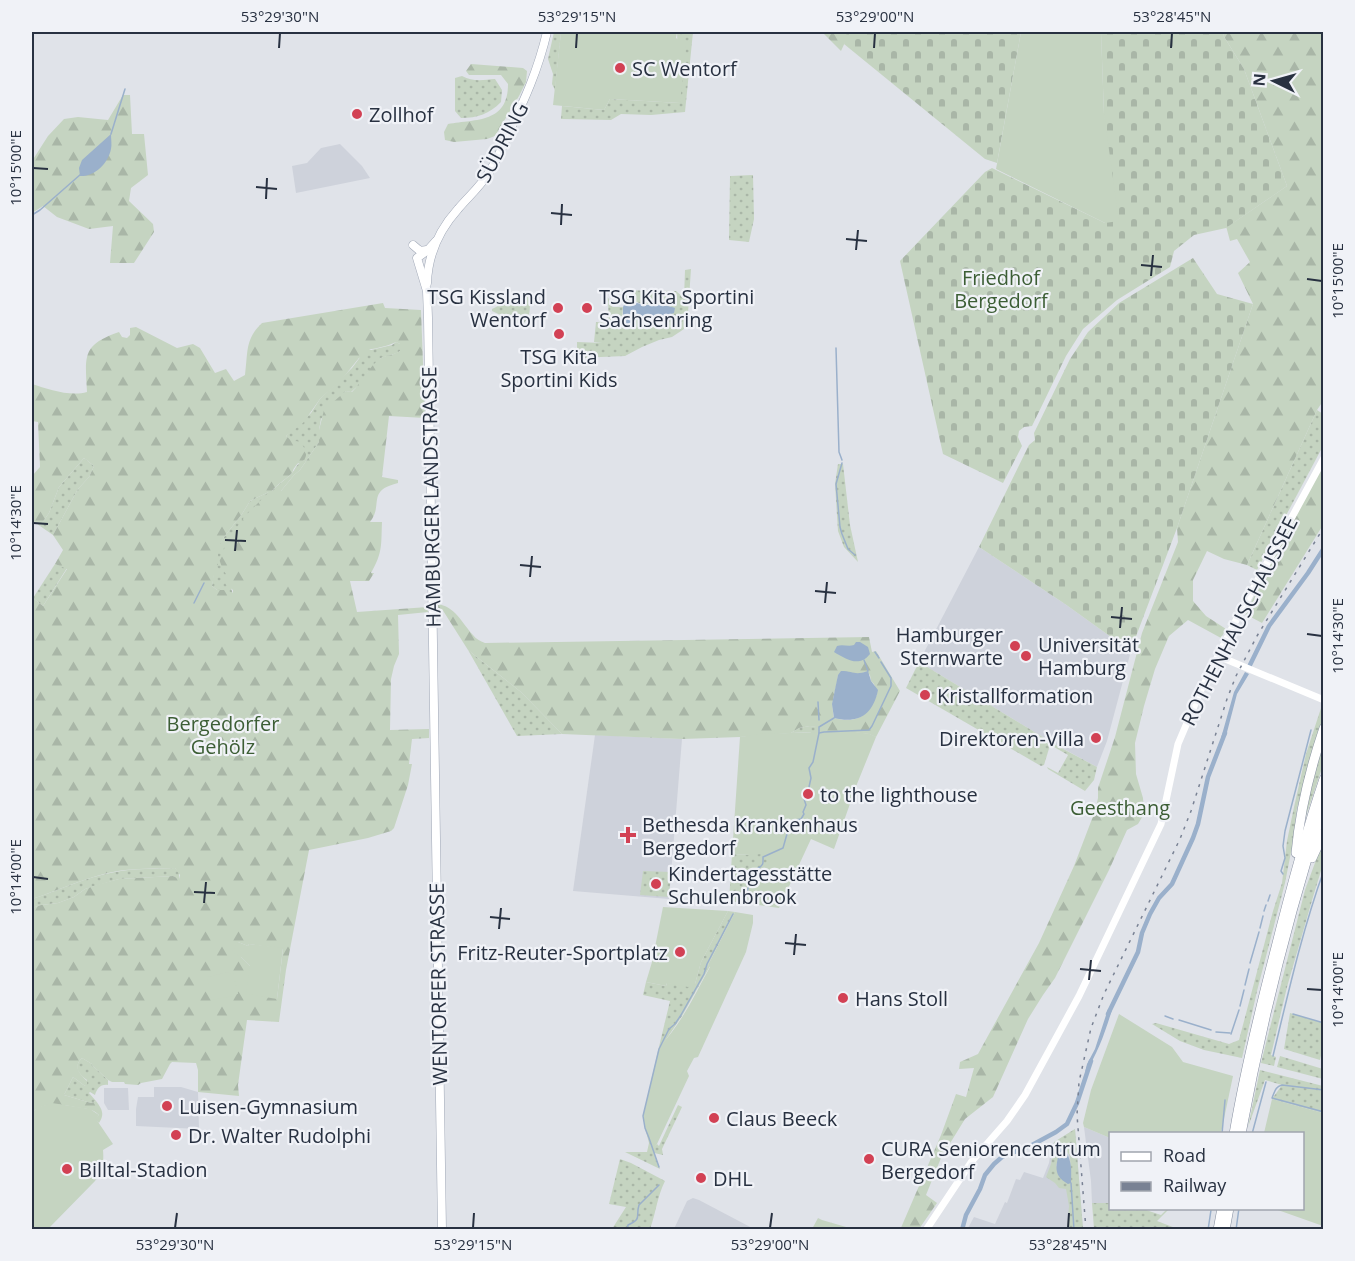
<svg xmlns="http://www.w3.org/2000/svg" width="1355" height="1261" viewBox="0 0 1355 1261" font-family="'Open Sans',sans-serif">
<style>
.built{fill:#ced2db}
.grass{fill:url(#grass-dots);fill-rule:evenodd}
.forest{fill:url(#forest-firs);fill-rule:evenodd}
.cemetery{fill:url(#cemetery-stones)}
.garden{fill:#c5d4c1}
.water{fill:#9ab0cb}
.lines{fill:none;stroke-linecap:round;stroke-linejoin:round}
.stream{stroke:#9ab0cb;stroke-width:1.5}
.canal{stroke:#9ab0cb;stroke-width:4.5}
.primary-casing{stroke:#9fa7b6;stroke-width:9}
.motorway-casing{stroke:#8790a1;stroke-width:10}
.secondary{stroke:#fff;stroke-width:7}
.primary{stroke:#fff;stroke-width:8}
.motorway{stroke:#fff;stroke-width:9}
.rail{stroke:#798294;stroke-width:1.5;stroke-dasharray:3 6;stroke-linecap:butt}
.ticks{fill:none;stroke:#283141;stroke-width:2}
.poi-dot{fill:#d24154;stroke:#f0f2f7;stroke-width:2}
.labels{text-anchor:middle;dominant-baseline:central;stroke-width:4.5;stroke-linejoin:round;paint-order:stroke}
.poi-label{font-size:20px;fill:#283141;stroke:#f0f2f7;text-anchor:start}
.street-label{font-size:20px;fill:#283141;stroke:#f0f2f7}
.park-label{font-size:20px;fill:#3c5e35;stroke:#f0f2f7}
.neatline{fill:none;stroke:#283141;stroke-width:2}
.ticks-label{font-size:15px;text-anchor:middle;fill:#283141}
</style>
<defs>
<pattern id="grass-dots" width="8" height="8" patternUnits="userSpaceOnUse" patternTransform="scale(1.5)"><rect width="8" height="8" fill="#c5d4c1"/><path d="M2 2h.1M6 6h.1" fill="none" stroke="#a9b6a7" stroke-width="1.8" stroke-linecap="round"/></pattern>
<pattern id="forest-firs" width="22" height="20" patternUnits="userSpaceOnUse" patternTransform="scale(1.5)"><rect width="22" height="20" fill="#c5d4c1"/><path d="M5 1l3.5 6h-7zM16 11l3.5 6h-7z" fill="#a9b6a7"/></pattern>
<pattern id="cemetery-stones" width="16" height="16" patternUnits="userSpaceOnUse" patternTransform="scale(1.5)"><rect width="16" height="16" fill="#c5d4c1"/><path d="M2 7V4a2 2 0 0 1 4 0v3zM10 15v-3a2 2 0 0 1 4 0v3z" fill="#a9b6a7"/></pattern>
</defs>
<rect width="100%" height="100%" fill="#e0e3e9"/>
<g class="built">
<path d="M340,144L362,166L370,178L296,193L292,166L307,163L321,148Z"/>
<path d="M979,547L1065,604L1111,637L1132,647L1107,741L1097,767L1051,742L919,662Z"/>
<path d="M595,735L682,739L669,899L573,891Z"/>
<path d="M154,1087H181L198,1092L199,1129L136,1126V1109L138,1097H154Z"/>
<path d="M104,1088H128L129,1110H108L104,1103Z"/>
<path d="M1084,1127L1110,1138V1203H1092L1091,1181Z"/>
<path d="M1075,1129L1083,1229L971,1230L968,1228L974,1217L995,1224L1005,1202L1007,1203L1016,1179L1020,1180L1024,1172L1043,1178L1049,1163L1052,1144Z"/>
<path d="M693,1198L699,1200L754,1229H674L687,1201Z"/>
</g>
<g class="grass">
<path d="M554,32H561L555,90L552,84L553,74L548,59Z"/>
<path d="M677,32H693L685,112L651,115L621,114L611,120L561,119L562,106L604,110L610,99L680,103Z"/>
<path d="M462,76C473,82 483,80 495,79L502,90L501,102C489,114 478,118 461,118L455,111V78Z"/>
<path d="M753,175L754,219L749,242L729,240L730,176Z"/>
<path d="M691,269L688,313L684,329L672,337L659,340L642,347L625,356L577,358V342L602,343L594,342L596,322L606,323C609,314 609,306 607,297L609,299L610,305L613,307H623L622,321L644,316L661,317L667,305L642,304L634,301H626C621,296 619,291 612,295L605,290L676,291L684,298L685,270Z"/>
<path d="M527,292C531,305 532,315 522,325L492,311V309Z"/>
<path d="M396,342L400,344V351L397,353L381,358L368,372L361,383L351,392L346,391L321,419L319,430V442L300,470L294,475L281,491H272C278,484 285,480 291,474C297,468 294,466 304,460L293,443L286,436L311,413L320,399L352,368L367,348L371,350L392,345Z"/>
<path d="M1317,410L1323,414V446L1257,570L1247,565Z"/>
<path d="M84,458L94,466L89,477L78,489L53,535L40,526L49,513L59,487Z"/>
<path d="M838,464H843L850,525L858,562L844,547L838,531L835,484Z"/>
<path d="M271,491L226,574L233,594L217,590L212,586L217,548L224,537L242,514L250,501Z"/>
<path d="M55,564L67,568L43,606L33,598Z"/>
<path d="M468,650L521,692L562,734L517,736Z"/>
<path d="M919,662L1051,742L1044,765L1041,766L906,688Z"/>
<path d="M1322,705L1323,707V718L1297,808L1293,842L1285,883L1257,991L1242,1058L1204,1050L1180,1041L1152,1024L1156,1023L1229,1044L1239,1040L1273,911L1282,883L1287,841L1294,807L1306,754Z"/>
<path d="M810,726L869,734L876,737L838,733L811,801L748,897L747,901L745,903L729,901L732,854L749,855L811,732L791,733L799,728Z"/>
<path d="M1323,739V765L1303,825L1304,815Z"/>
<path d="M1054,744L1097,767L1094,780L1085,791L1048,769L1047,767L1058,773L1068,755L1054,747Z"/>
<path d="M1323,841V864L1313,897L1287,987L1271,1055L1276,1057L1274,1066L1261,1063L1305,890Z"/>
<path d="M175,868L179,872V880L173,876L119,879L85,889L74,897L58,903L41,905L32,908V899C60,890 86,877 115,872C135,868 156,869 175,868Z"/>
<path d="M643,871L671,872L669,897L640,895Z"/>
<path d="M728,911L735,912L708,965L710,966L682,1016L665,1041L659,1047L651,1080L670,1001L643,995L646,982L666,986L667,983L695,984L701,962Z"/>
<path d="M1290,1013L1323,1023V1047L1320,1060L1284,1049Z"/>
<path d="M1280,1056L1323,1069V1079L1277,1067Z"/>
<path d="M82,1058L92,1064V1065L108,1080V1085C100,1084 97,1089 95,1095L90,1092L89,1093L96,1101L91,1103L64,1095L73,1077L85,1086L87,1080C78,1073 73,1067 82,1058Z"/>
<path d="M1260,1070L1323,1086V1113L1272,1099L1282,1085L1265,1080L1248,1127Z"/>
<path d="M678,1105L682,1107L662,1149L663,1155L654,1153L660,1169L625,1152H647L649,1143L645,1128L653,1148L657,1144L659,1146Z"/>
<path d="M1075,1129L1083,1229H1067L1069,1206L1066,1189L1059,1188L1055,1183L1046,1177L1051,1164L1054,1142ZM1062,1145L1070,1156L1071,1175L1056,1166Z"/>
<path d="M620,1159L631,1163L665,1181C657,1197 656,1213 650,1229L643,1228L641,1229H612L626,1207L609,1204Z"/>
<path d="M1092,1203H1110V1208L1143,1209L1161,1215L1167,1209H1169L1157,1221L1178,1229H1094Z"/>
</g>
<g class="forest">
<path d="M822,32H847V38L841,51Z"/>
<path d="M1225,32H1323V401L1317,410L1247,565L1224,559L1207,551L1193,580V601L1206,616L1226,629L1221,638L1188,620L1169,636L1155,669L1144,706L1135,743L1136,774L1143,798L1144,814L1138,824L1127,830L1109,870L1055,978L1043,995L1028,1019L993,1097L965,1119L941,1158L926,1195L937,1203L919,1229L900,1230L941,1135L956,1094L966,1097L974,1068L959,1069L960,1062L978,1054L1039,943L1074,866L1095,811L1098,798V788L1115,737L1142,633L1178,542L1177,528L1253,304L1238,273L1250,262L1237,239L1230,241L1226,226L1227,227L1287,186L1244,69L1223,35Z"/>
<path d="M471,64L523,68L527,71L526,82L519,96L495,136L487,139L454,142L445,140L444,132L448,124C477,119 508,123 508,84L501,75H469L466,71Z"/>
<path d="M123,95H130L132,134H144L148,175L131,188L129,201L153,224L154,232L134,263H110L113,226L89,229L57,217L43,206L32,213V161L48,136L64,119L78,117L108,120Z"/>
<path d="M383,303L385,308L421,310L425,418L389,416L382,477L398,480V483C366,491 384,504 370,522H382C381,545 383,552 371,573H374L369,581H350L357,612L428,607V612L398,615L399,654L394,666L391,679L390,730L429,729V738L412,739L409,764H412L408,785L394,828L391,831L368,838L309,850L286,970L279,1022L247,1020L238,1085L239,1096L198,1092V1070L196,1063L172,1062L170,1064L162,1079L141,1083L138,1085L125,1084L124,1082H112L108,1080L92,1065V1064L82,1058C73,1067 79,1073 87,1081V1084L85,1086L73,1077L64,1095L91,1103L96,1101C102,1109 105,1114 99,1123L95,1119L99,1115C92,1108 85,1109 75,1107C59,1104 46,1102 32,1112V908L41,905L58,903L74,897L85,889L100,884L119,879L173,876L179,879L180,875L175,868C156,869 137,868 118,871C88,876 60,890 32,899V601L33,598L43,606L67,569L55,564L63,550L53,535L78,489L89,477L94,466L84,458L59,487L49,513L40,526L32,520V476L40,467L38,422L32,421V384C48,389 70,397 87,392C85,355 82,345 119,332L122,337L127,338L130,335V328L136,327L177,348L193,344L200,348L215,373L226,369L234,381L245,375C248,352 245,339 262,323ZM396,342L400,344V351C394,355 387,355 381,358C371,364 361,383 352,392L346,391L324,410L319,430V442L300,470L294,475L281,491H272C277,484 284,481 290,475C295,470 291,472 295,467C300,460 297,466 303,461C310,454 304,445 297,441L293,442L286,436L303,423L320,399L342,379L359,358L365,356L367,353V349C373,350 391,345 396,342ZM269,492L245,516L230,537L219,559L223,570L226,574L224,578L226,585L233,590V593L224,590H217L212,586L214,575L221,574L222,572L216,566L218,565V548L224,537L242,514L250,501ZM238,942L248,946L249,944L283,949L277,999L250,966L241,957Z"/>
<path d="M1323,464V525L1262,623L1245,614Z"/>
<path d="M437,604C455,606 462,623 473,635C476,639 480,641 485,643L869,637L872,652L876,651L900,691L876,737L869,734L844,731H822L816,727L810,726L799,728L791,733L740,737L682,739L562,734L521,692L468,650L442,609L437,608ZM849,672L855,675L866,672L870,675L871,681L874,684L877,694C868,716 858,724 834,718C830,698 836,694 838,675Z"/>
</g>
<g class="cemetery">
<path d="M847,32H1021L997,163L985,159L844,44Z"/>
<path d="M1101,32H1225L1223,35L1244,69L1287,186L1226,228L1194,235L1174,251L1170,267L1117,300L1083,329L1066,356L1032,426L1024,427L1019,431L1018,437L1022,446L1003,483L943,454L900,261L985,172L992,168L1105,223L1104,114Z"/>
<path d="M1193,258L1217,294L1253,304L1177,528L1132,647L1111,637L1065,604L979,547L1029,445L1035,440L1034,433L1070,359L1088,332L1119,303Z"/>
<path d="M818,1218L822,1220L853,1229H812Z"/>
</g>
<g class="garden">
<path d="M561,32H677L676,38L686,46L680,103L610,99L604,110L553,105Z"/>
<path d="M1021,32H1101L1104,114L1119,221L1105,223L996,169Z"/>
<path d="M844,731L869,734L876,737L857,784L834,849L811,839L779,908L745,903L747,901L757,879L772,859L762,854L749,855L732,854L740,737L760,734Z"/>
<path d="M663,907L728,911L701,962L695,984L688,987L667,983L666,986L646,982L652,962Z"/>
<path d="M735,912L753,915V923L746,952L698,1057L694,1058L687,1071L689,1076L657,1144L653,1149L645,1128L643,1116L659,1047C681,1025 695,994 710,967L708,965Z"/>
<path d="M238,942L248,946L249,944L283,948L277,999L246,994L250,966L241,957L232,952Z"/>
<path d="M229,972V974L233,973L238,994H233V996L212,1000L207,977Z"/>
<path d="M1119,1014L1172,1047L1183,1062L1233,1076L1221,1133L1110,1134V1138L1084,1127L1083,1123L1091,1090Z"/>
<path d="M1272,1099L1323,1113V1226L1275,1209L1302,1208V1134L1264,1133Z"/>
<path d="M52,1103L90,1109L99,1115L96,1119L113,1144L103,1150C104,1162 103,1171 95,1181L48,1229H32V1112L39,1107Z"/>
</g>
<g class="water">
<path d="M111,134C111,139 112,145 111,149C108,164 94,177 80,176L79,168L82,160Z"/>
<path d="M626,301C632,301 635,303 641,304C652,307 662,303 675,308L674,313L661,317L644,316L623,327V307Z"/>
<path d="M856,642H860L868,647L870,654C859,668 846,659 834,652L837,646C843,644 848,647 854,645Z"/>
<path d="M841,671C854,671 854,676 868,671L871,681L878,690C873,715 858,724 834,718L832,704L838,675Z"/>
<path d="M1245,672L1249,674L1237,694L1226,736L1221,738L1234,692Z"/>
<path d="M1108,1009L1112,1010C1105,1032 1098,1054 1085,1072L1087,1064L1095,1049Z"/>
<path d="M1062,1144C1071,1160 1072,1164 1071,1183L1068,1184C1050,1174 1058,1163 1060,1146Z"/>
</g>
<g class="lines">
<g class="stream">
<path d="M111,134L125,89"/>
<path d="M32,215L40,210L81,174"/>
<path d="M836,348L839,452L842,460"/>
<path d="M842,463L836,484L840,527L842,534L848,549L855,555"/>
<path d="M194,603L204,583"/>
<path d="M875,652L879,658"/>
<path d="M864,660L868,671"/>
<path d="M818,702L819,720"/>
<path d="M819,733V727L834,718"/>
<path d="M1283,874L1281,871L1285,858L1283,846L1285,831L1311,730"/>
<path d="M742,900C749,891 749,879 758,872V868C764,865 763,863 763,857L783,848L787,834L794,829L795,820L801,819L804,814L803,812L806,805L804,799L809,787L811,778L809,768L813,762L819,733L824,732L869,730L872,726L891,686V678L881,662"/>
<path d="M1268,901L1270,895"/>
<path d="M1264,911L1266,905"/>
<path d="M1260,928L1263,916"/>
<path d="M1250,963L1259,932"/>
<path d="M1245,985L1249,969"/>
<path d="M1240,1006L1244,990"/>
<path d="M1293,1014L1324,1023"/>
<path d="M1165,1016L1173,1019"/>
<path d="M1179,1020L1211,1030"/>
<path d="M1216,1032L1230,1033"/>
<path d="M1231,1034L1239,1010"/>
<path d="M1273,1056C1288,994 1302,931 1324,870"/>
<path d="M1324,1090L1282,1085C1275,1087 1275,1091 1272,1098L1324,1112"/>
<path d="M1222,1134L1225,1100"/>
<path d="M1252,1134L1266,1082"/>
<path d="M659,1167L649,1138L645,1128L643,1116L659,1049L669,1029L675,1024L681,1015L704,974L707,964L733,914"/>
<path d="M1071,1183L1074,1230"/>
<path d="M627,1230L628,1225C643,1218 635,1217 639,1205L659,1185"/>
<path d="M1208,1230L1211,1210"/>
<path d="M1236,1230L1239,1208"/>
</g>
<g class="canal">
<path d="M1248,669L1269,626L1308,573L1324,548"/>
<path d="M1108,1014L1138,952L1142,933L1150,914L1159,898L1172,884L1193,838L1198,824L1208,777L1225,733"/>
<path d="M962,1230L966,1215L980,1189L985,1175L994,1164L1002,1157L1032,1145L1056,1132L1067,1124L1077,1103L1091,1061"/>
</g>
<g class="primary-casing">
<g id="primary">
<path d="M436,241L428,250L417,258L427,291L428,318L442,1230"/>
<path d="M413,245L420,251L427,250"/>
<path d="M427,283C428,255 439,230 458,209C469,196 481,186 490,171C497,159 503,146 508,134C525,99 538,70 547,32"/>
</g>
</g>
<g class="motorway-casing">
<g id="motorway">
<path d="M1296,853C1300,810 1310,769 1324,728"/>
<path d="M1312,858L1324,832"/>
<path d="M1234,1134C1244,1075 1258,1017 1273,959C1288,899 1304,838 1324,779"/>
<path d="M1241,1134C1261,1024 1290,910 1324,804"/>
<path d="M1218,1230L1222,1208"/>
<path d="M1225,1230L1229,1208"/>
</g>
</g>
<g class="secondary">
<path d="M1218,656L1324,700"/>
<path d="M926,1230L972,1161L1007,1121L1025,1095L1079,996L1161,824L1178,744L1201,690L1234,624L1324,458"/>
</g>
<use href="#primary" class="primary"/>
<use href="#motorway" class="motorway"/>
<path class="rail" d="M1086,1230L1077,1115L1079,1082L1091,1028L1104,994L1180,839L1191,811L1227,699L1236,676L1257,636L1324,527"/>
</g>
<path class="ticks" d="M279,48L280,33M576,48L577,33M874,48L875,33M1171,48L1172,33M33,168L48,169M256,187L277,189M266,199L267,178M551,213L572,215M561,225L562,204M846,239L867,241M856,250L858,230M1141,265L1162,267M1151,276L1153,255M1307,279L1322,281M33,523L48,524M225,540L246,541M235,551L237,530M520,565L541,567M530,577L532,556M815,591L836,593M825,603L827,582M1111,617L1132,619M1120,628L1122,607M1307,634L1322,636M33,877L48,879M194,892L215,893M204,903L206,882M490,917L510,919M499,929L501,908M785,943L806,945M794,955L796,934M1080,969L1101,971M1089,980L1091,960M1307,989L1322,990M175,1228L177,1213M473,1228L474,1213M770,1228L772,1213M1068,1228L1069,1213"/>
<g class="poi-dot">
<circle cx="620" cy="68" r="6"/>
<circle cx="357" cy="114" r="6"/>
<circle cx="558" cy="308" r="6"/>
<circle cx="587" cy="308" r="6"/>
<circle cx="559" cy="334" r="6"/>
<circle cx="1015" cy="646" r="6"/>
<circle cx="1026" cy="656" r="6"/>
<circle cx="925" cy="695" r="6"/>
<circle cx="1096" cy="738" r="6"/>
<circle cx="808" cy="794" r="6"/>
<path d="M625 826h6v6h6v6h-6v6h-6v-6h-6v-6h6z"/>
<circle cx="656" cy="884" r="6"/>
<circle cx="680" cy="952" r="6"/>
<circle cx="843" cy="998" r="6"/>
<circle cx="167" cy="1106" r="6"/>
<circle cx="714" cy="1118" r="6"/>
<circle cx="176" cy="1135" r="6"/>
<circle cx="869" cy="1159" r="6"/>
<circle cx="67" cy="1169" r="6"/>
<circle cx="701" cy="1178" r="6"/>
</g>
<g class="labels">
<g class="poi-label">
<text x="632" y="68">SC Wentorf</text>
<text x="369" y="114">Zollhof</text>
<text x="546" y="296" text-anchor="end">TSG Kissland<tspan x="546" dy="23">Wentorf</tspan></text>
<text x="599" y="296">TSG Kita Sportini<tspan x="599" dy="23">Sachsenring</tspan></text>
<text x="559" y="356" text-anchor="middle">TSG Kita<tspan x="559" dy="23">Sportini Kids</tspan></text>
<text x="1003" y="634" text-anchor="end">Hamburger<tspan x="1003" dy="23">Sternwarte</tspan></text>
<text x="1038" y="644">Universität<tspan x="1038" dy="23">Hamburg</tspan></text>
<text x="937" y="695">Kristallformation</text>
<text x="1084" y="738" text-anchor="end">Direktoren-Villa</text>
<text x="820" y="794">to the lighthouse</text>
<text x="642" y="824">Bethesda Krankenhaus<tspan x="642" dy="23">Bergedorf</tspan></text>
<text x="668" y="873">Kindertagesstätte<tspan x="668" dy="23">Schulenbrook</tspan></text>
<text x="668" y="952" text-anchor="end">Fritz-Reuter-Sportplatz</text>
<text x="855" y="998">Hans Stoll</text>
<text x="179" y="1106">Luisen-Gymnasium</text>
<text x="726" y="1118">Claus Beeck</text>
<text x="188" y="1135">Dr. Walter Rudolphi</text>
<text x="881" y="1148">CURA Seniorencentrum<tspan x="881" dy="23">Bergedorf</tspan></text>
<text x="79" y="1169">Billtal-Stadion</text>
<text x="713" y="1178">DHL</text>
</g>
<g class="street-label">
<text transform="translate(502 142) rotate(-62)">SÜDRING</text>
<text transform="translate(431 497) rotate(-91)">HAMBURGER LANDSTRASSE</text>
<text transform="translate(1239 621) rotate(-63)">ROTHENHAUSCHAUSSEE</text>
<text transform="translate(438 984) rotate(-91)">WENTORFER STRASSE</text>
</g>
<g class="park-label">
<text x="1001" y="277">Friedhof<tspan x="1001" dy="23">Bergedorf</tspan></text>
<text x="223" y="723">Bergedorfer<tspan x="223" dy="23">Gehölz</tspan></text>
<text x="1120" y="807">Geesthang</text>
</g>
</g>
<rect width="1355" height="1261" fill="none" stroke="#f0f2f7" stroke-width="66"/>
<rect x="1109" y="1132" width="195" height="78" fill="#f0f2f7" stroke="#a0a5ae" stroke-width="1.5"/>
<rect x="1121" y="1152" width="30" height="9" fill="#ffffff" stroke="#a0a5ae" stroke-width="1.5"/>
<text x="1163" y="1162" font-size="18" fill="#283141">Road</text>
<rect x="1121" y="1182" width="30" height="9" fill="#798294" stroke="#a0a5ae" stroke-width="1.5"/>
<text x="1163" y="1192" font-size="18" fill="#283141">Railway</text>
<g transform="translate(1274 81) rotate(275)" stroke="#f0f2f7" stroke-width="4.5" paint-order="stroke">
<path d="M0-4.5L10 22L0 15L-10 22Z" fill="#283141"/>
<text y="-9" font-size="16" font-weight="bold" text-anchor="middle" fill="#283141">N</text>
</g>
<rect x="33" y="33" width="1289" height="1195" class="neatline"/>
<g class="ticks-label">
<text x="280" y="22">53°29'30"N</text>
<text x="577" y="22">53°29'15"N</text>
<text x="875" y="22">53°29'00"N</text>
<text x="1172" y="22">53°28'45"N</text>
<text transform="translate(16 168) rotate(-90)" y="5">10°15'00"E</text>
<text transform="translate(1338 281) rotate(-90)" y="5">10°15'00"E</text>
<text transform="translate(16 523) rotate(-90)" y="5">10°14'30"E</text>
<text transform="translate(1338 636) rotate(-90)" y="5">10°14'30"E</text>
<text transform="translate(16 877) rotate(-90)" y="5">10°14'00"E</text>
<text transform="translate(1338 990) rotate(-90)" y="5">10°14'00"E</text>
<text x="175" y="1250">53°29'30"N</text>
<text x="473" y="1250">53°29'15"N</text>
<text x="770" y="1250">53°29'00"N</text>
<text x="1068" y="1250">53°28'45"N</text>
</g>
</svg>
